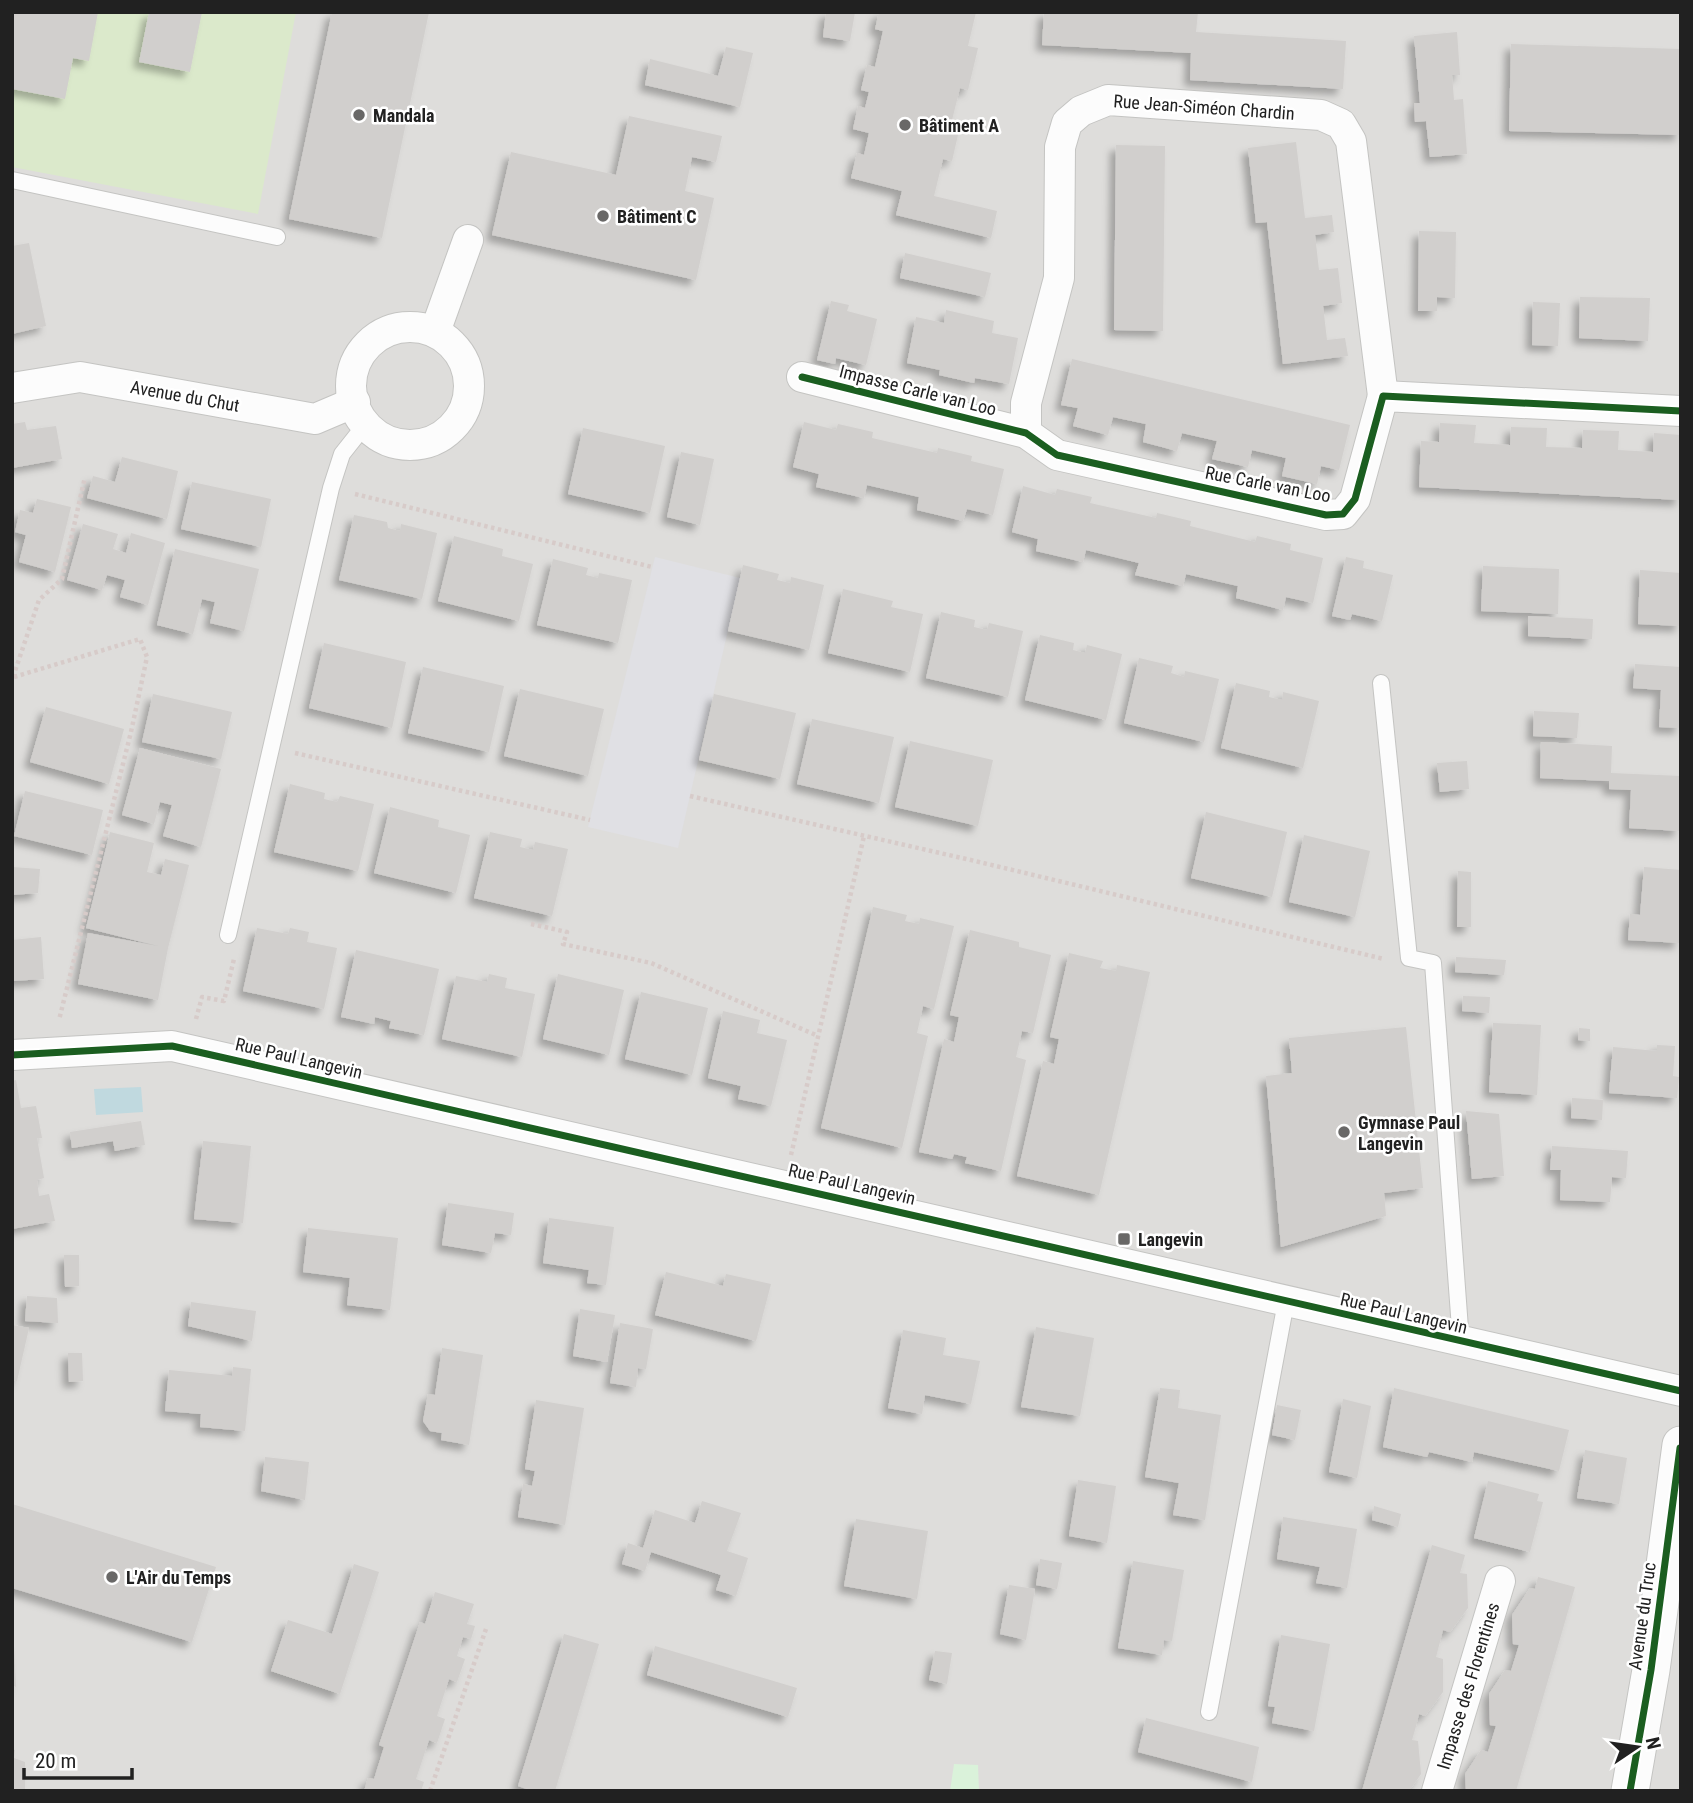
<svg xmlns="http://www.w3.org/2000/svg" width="1693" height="1803" viewBox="0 0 1693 1803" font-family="'Roboto Condensed',sans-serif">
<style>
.residential{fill:#dedddb}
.grass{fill:#dbe9cb}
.park{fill:#daf2da}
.plaza{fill:#e0e0e4}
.water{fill:#c0d9df}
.building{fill:#d1cfcd;filter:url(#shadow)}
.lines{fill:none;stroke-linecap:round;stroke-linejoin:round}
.service-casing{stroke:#c4c4c2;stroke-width:18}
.minor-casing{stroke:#c4c4c2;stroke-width:32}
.tertiary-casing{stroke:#c4c4c2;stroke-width:39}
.path{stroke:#d7cbc9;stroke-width:4.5;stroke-dasharray:3.5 3.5;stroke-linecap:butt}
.service{stroke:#fcfcfc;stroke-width:16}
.minor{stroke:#fcfcfc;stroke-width:30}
.tertiary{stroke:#fcfcfc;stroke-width:37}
.cycleway-casing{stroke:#fff;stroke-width:11}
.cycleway{stroke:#1b5e20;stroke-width:7}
.poi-dot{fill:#696867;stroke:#fff;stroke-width:2.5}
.labels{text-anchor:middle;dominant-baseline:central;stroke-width:5;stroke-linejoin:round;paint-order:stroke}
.street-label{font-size:18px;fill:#212121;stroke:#fff}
.poi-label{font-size:18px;font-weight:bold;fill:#212121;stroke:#fff;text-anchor:start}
</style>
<defs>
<filter id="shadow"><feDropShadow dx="-6" dy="6" stdDeviation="3.5" flood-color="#0004"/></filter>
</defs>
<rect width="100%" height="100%" fill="#eeedea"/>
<rect class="residential" x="12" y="12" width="1669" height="1779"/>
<path class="grass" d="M12,12H296L258,214L12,167Z"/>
<path class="park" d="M954,1764L978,1765L979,1791H950Z"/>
<path class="plaza" d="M655,557L740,578L678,848L588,827Z"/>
<path class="water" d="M141,1087L143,1112L96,1115L94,1089Z"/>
<g class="building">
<path d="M12,12H98L89,61L73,58L65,99L12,89Z"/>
<path d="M149,12H202L190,72L139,62Z"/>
<path d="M332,12H429L382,238L289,219Z"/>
<path d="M826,12H855L850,41L823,37Z"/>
<path d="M879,12H976L968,46L978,48L968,90L960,88L951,124L960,126L952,161L943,159L934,196L997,211L991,238L896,215L902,191L851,178L857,153L864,155L869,133L853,129L858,106L865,108L869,92L861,90L867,65L875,67L883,31L875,29Z"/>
<path d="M1044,12H1198L1196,32L1346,41L1343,89L1190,80L1191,53L1042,45Z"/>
<path d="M1457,32L1460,75H1452L1454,100L1463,99L1467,154L1430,157L1426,121L1415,122L1414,103H1420L1414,36Z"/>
<path d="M1511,44L1681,49V135L1509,131Z"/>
<path d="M726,47L753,53L740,107L645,85L650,59L718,76Z"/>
<path d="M629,116L722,136L716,162L692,157L685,191L714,198L696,280L492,235L511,152L616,175Z"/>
<path d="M1296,142L1305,218L1332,215L1334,232L1315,235L1319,270L1338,268L1342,303L1323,306L1327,340L1345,338L1348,356L1283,364L1267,222L1256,223L1248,148Z"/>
<path d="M1116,145L1165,146L1163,331L1114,330Z"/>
<path d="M1419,231L1456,232L1455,298L1437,297V311H1418Z"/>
<path d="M29,243L46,326L12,334V246Z"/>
<path d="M905,253L991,273L985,297L900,278Z"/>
<path d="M1580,297L1650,298L1648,341L1579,338Z"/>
<path d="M831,301L849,305L847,311L877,319L866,365L836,358L835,364L817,360Z"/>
<path d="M1533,302L1560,303L1558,346L1532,345Z"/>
<path d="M946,310L994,321L992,333L1018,338L1009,384L975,378L974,383L939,375L940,370L907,363L916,317L944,323Z"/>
<path d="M1072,359L1350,425L1339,470L1321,466L1317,484L1282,476L1286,458L1252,450L1248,467L1212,459L1217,441L1182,433L1177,451L1143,442L1146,424L1113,417L1108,435L1073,426L1078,408L1061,405Z"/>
<path d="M25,422L27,430L56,426L62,459L12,468V424Z"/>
<path d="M804,422L836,430L838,424L873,432L872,438L937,453L938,448L972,456L971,461L1004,469L993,515L967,509L963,521L917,510L919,497L867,485L864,498L816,487L819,474L793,467Z"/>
<path d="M1440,423L1476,425L1474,443L1510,445L1511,427L1547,428L1546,447L1582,448L1583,430L1619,431L1618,450L1653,452L1654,433L1681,435V500L1419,487L1421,441L1439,442Z"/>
<path d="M583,428L665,446L650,513L568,494Z"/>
<path d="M681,452L714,459L700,525L667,517Z"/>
<path d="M122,457L178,471L167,519L87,498L93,476L115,482Z"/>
<path d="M192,482L271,499L261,547L181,529Z"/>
<path d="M1023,486L1055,495L1057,489L1092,497L1090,503L1156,518L1157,513L1191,521L1190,526L1255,542L1257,536L1291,544L1290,550L1323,558L1313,603L1286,597L1283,610L1236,598L1238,586L1186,574L1183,586L1135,575L1139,563L1086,550L1083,562L1036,551L1038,539L1012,532Z"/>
<path d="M37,499L71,507L55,572L19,562L26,535L15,532L20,510L33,513Z"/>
<path d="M354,515L387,522L388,528L400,531L401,524L437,533L422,599L339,580Z"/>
<path d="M83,524L118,534L113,549L126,553L131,533L165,543L148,605L120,597L125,580L107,575L102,590L67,580Z"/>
<path d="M454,536L503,549L502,556L533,564L519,621L438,601Z"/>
<path d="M175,549L259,569L244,631L210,623L215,602L202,599L193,634L157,625Z"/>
<path d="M1346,557L1364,561L1363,568L1393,575L1382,621L1352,614L1350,620L1332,616Z"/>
<path d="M553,559L588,568L586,575L598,578L599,573L632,580L618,643L537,625Z"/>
<path d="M743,565L779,574L777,580L790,583L791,577L824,585L809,650L728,631Z"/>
<path d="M1483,566L1559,569L1558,614L1481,611Z"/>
<path d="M1640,570L1681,573V626L1638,624Z"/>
<path d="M843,589L893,601L891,607L923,614L910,672L828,653Z"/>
<path d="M941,612L975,620L974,627L987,630L989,623L1023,631L1008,697L926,678Z"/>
<path d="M1528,616L1593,619L1592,639L1528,636Z"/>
<path d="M1040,635L1074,643L1073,650L1085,653L1087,645L1122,654L1106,720L1025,700Z"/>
<path d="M324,643L406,662L392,728L309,708Z"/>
<path d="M1139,658L1173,666L1171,673L1184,677L1185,671L1219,679L1204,742L1124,723Z"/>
<path d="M1635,664L1681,667V728L1659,727L1661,690L1633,688Z"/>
<path d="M423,667L504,686L489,752L408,733Z"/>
<path d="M1236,683L1270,691L1269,697L1282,700L1283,692L1319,701L1303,768L1221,748Z"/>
<path d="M520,689L604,709L588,776L504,756Z"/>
<path d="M153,694L232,712L221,759L142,742Z"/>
<path d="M714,694L796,713L780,779L699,760Z"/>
<path d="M46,707L124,729L109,784L30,762Z"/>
<path d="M1534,711L1579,713L1577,738L1533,736Z"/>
<path d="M812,719L894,737L879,803L797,784Z"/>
<path d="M910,741L993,760L978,826L895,807Z"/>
<path d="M1541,742L1612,746L1611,773L1681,776L1680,831L1629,828L1631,790L1609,789V781L1540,778Z"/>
<path d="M140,748L221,769L201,847L163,836L172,805L160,802L154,824L122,815Z"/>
<path d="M1467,761L1469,789L1440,792L1437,763Z"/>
<path d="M290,784L325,793L324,799L337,802L340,796L374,804L358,871L274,852Z"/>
<path d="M25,791L103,810L92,855L14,836Z"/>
<path d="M390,807L439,820L438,827L470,835L456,893L374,873Z"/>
<path d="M1206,812L1287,832L1272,897L1191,878Z"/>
<path d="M110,832L154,843L147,872L161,875L165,859L189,865L168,948L158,1000L78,984L88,933L158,946L86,928Z"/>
<path d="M490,832L522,839L520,847L533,850L535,842L568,849L552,916L474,898Z"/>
<path d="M1304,835L1370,851L1355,917L1289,902Z"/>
<path d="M12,867L40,869L38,893L12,895Z"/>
<path d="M1644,867L1681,870L1680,943L1628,940L1630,914L1640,915Z"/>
<path d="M1458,871L1471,872V927H1457Z"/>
<path d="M873,907L907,915L905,921L919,924L920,918L954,926L934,1009L923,1006L917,1033L928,1036L902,1148L821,1128Z"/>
<path d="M257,928L288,934L290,928L309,932L307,942L337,948L324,1009L243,991Z"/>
<path d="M970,930L1019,942V947L1051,955L1033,1033L1022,1031L1016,1057L1026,1060L1001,1171L965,1163L967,1157L954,1154L952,1159L919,1152L944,1039L954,1042L959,1017L950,1015Z"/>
<path d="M41,937L44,979L12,981V940Z"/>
<path d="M356,950L439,969L424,1035L389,1028L391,1021L375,1017L374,1024L341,1017Z"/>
<path d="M1069,953L1103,961L1100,968L1116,971L1117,965L1150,972L1099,1195L1017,1176L1043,1061L1054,1064L1059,1039L1050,1037Z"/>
<path d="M1456,957L1506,960L1504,975L1455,972Z"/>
<path d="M489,974L507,978L505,988L535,994L522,1057L442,1039L456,976L487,982Z"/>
<path d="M558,974L624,990L609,1055L543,1039Z"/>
<path d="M641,992L708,1008L692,1075L625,1059Z"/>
<path d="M1463,996L1490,997L1489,1013L1462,1011Z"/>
<path d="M723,1011L760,1020L757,1033L787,1040L771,1106L738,1099L741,1086L708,1078Z"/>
<path d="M1493,1023L1541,1025L1537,1095L1489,1092Z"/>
<path d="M1406,1027L1423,1188L1384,1193L1386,1216L1281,1247L1266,1076L1292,1073L1289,1038Z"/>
<path d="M1579,1028L1590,1029V1041L1578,1040Z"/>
<path d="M1657,1045L1675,1046L1673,1076L1679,1077L1677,1098L1609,1093L1613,1047L1657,1051Z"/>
<path d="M16,1080L21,1108L36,1106L42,1138H37L44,1178L37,1180L39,1196L49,1194L55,1221L12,1229V1081Z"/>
<path d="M1572,1098L1603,1100L1602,1120L1571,1118Z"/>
<path d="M1466,1111L1499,1114L1504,1176L1472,1179Z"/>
<path d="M141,1121L145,1145L115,1151L113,1141L72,1148L70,1132Z"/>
<path d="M203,1141L251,1146L243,1223L194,1219Z"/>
<path d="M1552,1146L1628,1151L1626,1178L1612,1177L1610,1202L1560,1200L1561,1170H1550Z"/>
<path d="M448,1203L514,1213L511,1235L495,1233L491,1253L442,1245Z"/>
<path d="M549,1218L614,1227L606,1285L587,1283L589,1270L543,1263Z"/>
<path d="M308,1228L398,1238L390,1310L347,1305L350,1278L303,1272Z"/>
<path d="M64,1255H79V1286L65,1287Z"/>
<path d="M666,1272L723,1286L726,1274L771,1284L756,1341L655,1315Z"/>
<path d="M27,1296L57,1298L58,1323L25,1321Z"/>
<path d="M191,1302L256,1311L252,1341L188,1326Z"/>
<path d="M580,1309L615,1315L607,1362L573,1356Z"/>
<path d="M620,1323L653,1329L646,1369L638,1368L636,1387L610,1383Z"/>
<path d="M12,1325L29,1328L17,1381L12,1380Z"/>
<path d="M1036,1327L1094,1338L1080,1416L1021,1407Z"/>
<path d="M903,1330L946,1338L943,1355L980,1361L971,1404L925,1395L922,1414L888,1408Z"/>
<path d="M442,1348L483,1355L469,1445L441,1440L442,1433L430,1431L423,1421L428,1394L435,1395Z"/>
<path d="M68,1353H82L83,1381L69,1382Z"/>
<path d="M233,1367L251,1369L245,1431L200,1427L201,1414L165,1411L169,1370L232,1376Z"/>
<path d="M1160,1388L1180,1390L1178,1408L1221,1415L1205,1520L1173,1515L1179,1483L1145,1477Z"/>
<path d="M1394,1388L1569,1430L1559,1471L1474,1452L1472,1462L1429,1452L1427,1457L1383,1447Z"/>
<path d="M1343,1399L1371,1406L1357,1478L1329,1472Z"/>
<path d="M536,1400L584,1408L565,1525L518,1517L523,1484L532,1486L535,1471L525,1469Z"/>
<path d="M1277,1405L1301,1410L1295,1440L1272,1435Z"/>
<path d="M1585,1450L1627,1458L1619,1504L1577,1498Z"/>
<path d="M265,1457L309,1462L305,1500L261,1491Z"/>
<path d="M1078,1480L1116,1486L1107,1543L1069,1536Z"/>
<path d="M1488,1481L1539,1494L1537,1501L1543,1502L1530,1552L1474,1538Z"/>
<path d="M702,1501L741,1513L727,1551L748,1558L736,1596L716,1590L721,1575L651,1552L645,1571L622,1564L628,1543L643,1548L655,1510L695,1523Z"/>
<path d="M12,1504L216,1567L192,1642L12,1588Z"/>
<path d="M1374,1506L1401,1514L1398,1527L1372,1520Z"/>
<path d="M1283,1517L1357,1529L1347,1588L1316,1583L1320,1567L1277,1559Z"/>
<path d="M856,1519L928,1531L917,1599L844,1586Z"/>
<path d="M1432,1545L1465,1555L1460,1573L1467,1574L1468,1608L1450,1632L1443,1630L1436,1657L1443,1659V1692L1425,1716L1419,1714L1416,1726L1412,1740L1418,1741L1421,1774L1409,1791H1362Z"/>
<path d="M1040,1559L1062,1563L1057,1589L1036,1585Z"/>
<path d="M1133,1561L1184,1570L1172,1641L1164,1640L1162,1655L1118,1648Z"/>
<path d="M354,1564L379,1572L340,1694L271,1671L288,1620L332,1634Z"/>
<path d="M1538,1577L1575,1587L1516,1791H1466L1465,1774L1481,1750L1488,1752L1496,1726L1490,1725L1489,1694L1505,1670L1511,1671L1519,1645L1513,1644L1512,1615L1530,1588L1535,1589Z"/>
<path d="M1009,1585L1035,1589L1026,1640L1000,1634Z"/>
<path d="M435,1592L474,1604L467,1624L475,1626L471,1639L463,1637L457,1656L465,1659L457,1682L449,1679L437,1716L445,1719L437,1743L429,1740L416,1779L424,1782L421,1791H364L368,1778L374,1779L384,1747L379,1745L420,1622L425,1624Z"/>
<path d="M564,1634L599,1644L555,1791H532L518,1786Z"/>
<path d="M1281,1635L1330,1644L1314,1731L1272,1723L1275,1707L1268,1706Z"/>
<path d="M12,1646H14L16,1687L12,1685Z"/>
<path d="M655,1646L797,1688L788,1717L647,1675Z"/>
<path d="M935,1651L952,1653L947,1684L929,1680Z"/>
<path d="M1146,1718L1259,1747L1252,1782L1138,1752Z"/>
<path d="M12,1749L15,1750L14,1758L25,1762V1791H12Z"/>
</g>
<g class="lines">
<g class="service-casing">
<g id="service">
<path d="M12,180L277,237"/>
<path d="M1381,683L1409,958L1433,963L1461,1342"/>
<path d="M228,935L331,488L342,454L365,425"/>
<path d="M1209,1712L1286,1302"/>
</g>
</g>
<g class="minor-casing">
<g id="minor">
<circle cx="410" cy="386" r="59"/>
<path d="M435,332L468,240"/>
<path d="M802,377L1026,433L1057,455L1326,515L1343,514L1355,499L1383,396L1681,411"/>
<path d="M12,388L80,377L315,419L355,402"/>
<path d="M1026,433V403L1059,278L1060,147L1067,123L1081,111L1108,100L1321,115L1341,124L1351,141L1383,396"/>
<path d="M12,1055L172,1046L1681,1391"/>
<path d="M1437,1791L1500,1581"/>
</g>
</g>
<g class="tertiary-casing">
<path id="tertiary" d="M1630,1791L1651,1670L1681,1445"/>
</g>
<g class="path">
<path d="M355,494L652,567"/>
<path d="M13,677L39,600L62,579L85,477"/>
<path d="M14,677L140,639L147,657L131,732L59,1020"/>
<path d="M295,753L590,820"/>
<path d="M690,796L975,861L1384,959"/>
<path d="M531,924L567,932L563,944L651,963L818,1036"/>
<path d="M196,1019L202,997L224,1001L234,959"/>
<path d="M791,1155L864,836"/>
<path d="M430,1791L487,1626"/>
</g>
<use href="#service" class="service"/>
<use href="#minor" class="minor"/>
<use href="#tertiary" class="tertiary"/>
<g class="cycleway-casing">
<g id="cycleway">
<path d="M802,377L1026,433L1057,455L1326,515L1343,514L1355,499L1383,396L1681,411"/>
<path d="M12,1055L172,1046L1681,1391"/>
<path d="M1630,1791L1651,1670L1680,1448"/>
</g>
</g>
<use href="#cycleway" class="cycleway"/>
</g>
<g class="poi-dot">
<circle cx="359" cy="115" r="7"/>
<circle cx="905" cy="125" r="7"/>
<circle cx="603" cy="216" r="7"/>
<circle cx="1344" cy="1132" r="7"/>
<rect x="1117" y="1232" width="14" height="14" rx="3.5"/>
<circle cx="112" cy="1577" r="7"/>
</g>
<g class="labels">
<g class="street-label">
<text transform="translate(1204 107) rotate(4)">Rue Jean-Siméon Chardin</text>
<text transform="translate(918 390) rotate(14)">Impasse Carle van Loo</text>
<text transform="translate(185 396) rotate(10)">Avenue du Chut</text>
<text transform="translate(1268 484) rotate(11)">Rue Carle van Loo</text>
<text transform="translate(299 1058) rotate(13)">Rue Paul Langevin</text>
<text transform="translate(852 1184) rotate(13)">Rue Paul Langevin</text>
<text transform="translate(1404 1313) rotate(13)">Rue Paul Langevin</text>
<text transform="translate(1642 1616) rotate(-82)">Avenue du Truc</text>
<text transform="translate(1468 1686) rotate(-73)">Impasse des Florentines</text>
</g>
<g class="poi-label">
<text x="373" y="115">Mandala</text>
<text x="919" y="125">Bâtiment A</text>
<text x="617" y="216">Bâtiment C</text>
<text x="1358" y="1122">Gymnase Paul<tspan x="1358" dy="21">Langevin</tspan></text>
<text x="1138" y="1239">Langevin</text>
<text x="126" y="1577">L'Air du Temps</text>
</g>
</g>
<rect width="1693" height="1803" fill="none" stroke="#212121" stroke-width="28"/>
<g transform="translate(1637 1747) rotate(77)" stroke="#ffffff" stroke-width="5" paint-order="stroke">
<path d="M0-5L12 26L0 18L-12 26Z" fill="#212121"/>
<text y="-10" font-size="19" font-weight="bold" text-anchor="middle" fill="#212121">N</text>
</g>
<path d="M24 1768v10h108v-10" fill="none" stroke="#212121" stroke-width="3.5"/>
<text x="35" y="1768" font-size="21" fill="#212121" stroke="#ffffff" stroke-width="5" paint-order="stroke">20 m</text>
</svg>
